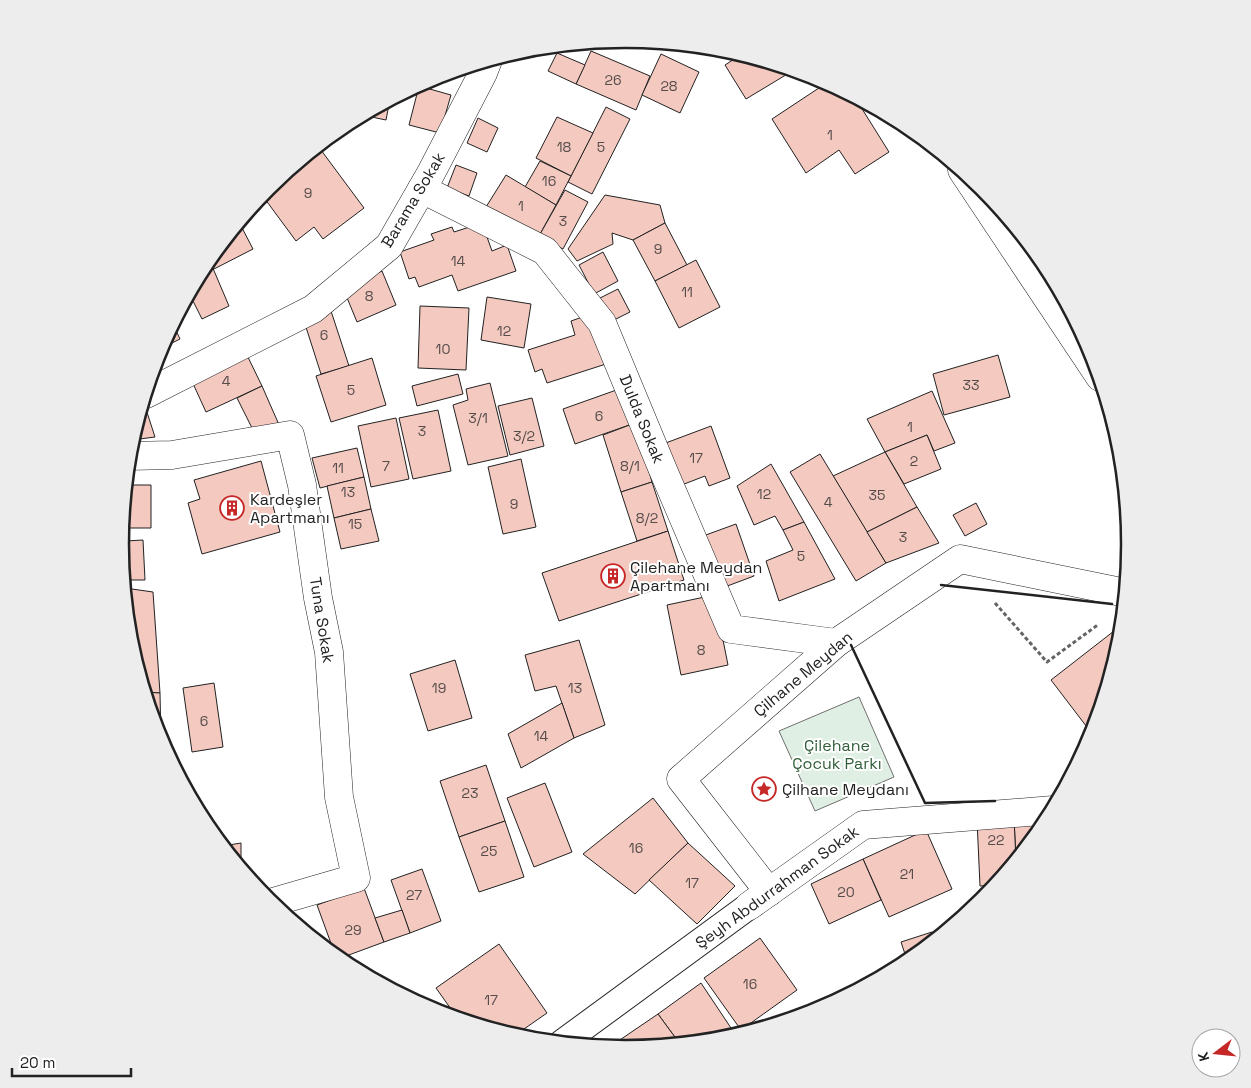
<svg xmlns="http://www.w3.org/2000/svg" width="1251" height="1088" viewBox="0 0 1251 1088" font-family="'Space Grotesk',sans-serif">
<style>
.green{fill:#e0efe3;stroke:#6f6f6f}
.building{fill:#f3c9c0;stroke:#222}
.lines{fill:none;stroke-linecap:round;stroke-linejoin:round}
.pedestrian-casing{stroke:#222;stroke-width:28}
.minor-casing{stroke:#222;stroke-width:29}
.tertiary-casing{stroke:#222;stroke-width:29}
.path{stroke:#646464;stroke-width:3;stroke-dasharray:4 2.5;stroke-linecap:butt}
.pedestrian{stroke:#fff;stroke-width:26}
.minor{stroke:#fff;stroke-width:28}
.tertiary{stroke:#fff;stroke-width:28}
.wall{stroke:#222;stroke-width:2.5}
.labels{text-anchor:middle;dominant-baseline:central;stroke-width:4;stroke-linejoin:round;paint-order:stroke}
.number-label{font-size:14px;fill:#564c4a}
.street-label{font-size:16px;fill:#222;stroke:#fff}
.poi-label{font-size:16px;fill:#222;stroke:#fff;text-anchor:start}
.park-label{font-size:16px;fill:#2f5e38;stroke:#fff}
.rim{fill:none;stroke:#222;stroke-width:2.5}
</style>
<rect width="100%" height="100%" fill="#fff"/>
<path class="green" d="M859,697L894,777L815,811L779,731Z"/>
<g class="building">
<path d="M591,51L650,76L636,110L576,84Z"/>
<path d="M557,53L585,65L576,84L548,71Z"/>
<path d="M661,54L699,72L680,113L642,95Z"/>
<path d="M742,54L794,70L746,99L725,65Z"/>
<path d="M828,82L854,96L889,152L855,174L839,150L806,173L772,119Z"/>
<path d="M419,86L451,95L440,133L409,125Z"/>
<path d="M390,99L386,120L362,115Z"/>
<path d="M606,107L630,119L592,194L568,182Z"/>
<path d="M557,117L593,133L571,176L536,158Z"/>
<path d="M478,118L498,128L487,152L467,143Z"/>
<path d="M318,146L364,208L323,239L314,227L296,241L262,195L277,182L276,180Z"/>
<path d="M540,161L571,176L556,205L525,187Z"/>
<path d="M456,165L477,173L469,196L447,188Z"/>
<path d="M506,175L556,205L539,236L486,207Z"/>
<path d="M565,190L588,202L563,249L539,236Z"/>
<path d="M605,195L660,205L665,223L633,240L612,233L613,244L577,261L568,249Z"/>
<path d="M239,222L253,249L214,269L209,259Z"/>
<path d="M482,223L492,251L507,245L516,271L458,291L452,275L419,287L415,277L409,279L400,252L434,240L431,234L452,227L454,232Z"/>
<path d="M665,223L687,265L655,281L633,240Z"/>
<path d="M603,252L618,281L594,294L579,265Z"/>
<path d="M209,259L229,306L202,319L189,293Z"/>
<path d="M696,260L720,307L679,328L655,281Z"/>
<path d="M382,271L396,305L357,322L343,288Z"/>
<path d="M618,289L630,312L608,323L596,300Z"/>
<path d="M487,297L531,304L524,348L481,340Z"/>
<path d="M420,306L469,308L466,370L418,368Z"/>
<path d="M331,311L349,366L321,374L304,321Z"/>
<path d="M591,314L606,364L547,383L542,369L535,372L528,350L575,335L571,321Z"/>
<path d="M173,324L180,339L160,349Z"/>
<path d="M245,351L262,386L206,412L190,377Z"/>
<path d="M998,355L1010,397L944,415L933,374Z"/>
<path d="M372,358L386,405L331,422L316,376Z"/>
<path d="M458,374L463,394L417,406L412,386Z"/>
<path d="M490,383L508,456L468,465L453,405L468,400L466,389Z"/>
<path d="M262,386L280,427L256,436L237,398Z"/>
<path d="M622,388L635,423L575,444L563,409Z"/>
<path d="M932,391L955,443L934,451L927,435L885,452L867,419Z"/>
<path d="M532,398L544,446L510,455L498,406Z"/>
<path d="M144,403L155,437L132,440L142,404Z"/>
<path d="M438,410L451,471L413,479L399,418Z"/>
<path d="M396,418L409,479L371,487L358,426Z"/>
<path d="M635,423L652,482L621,492L603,435Z"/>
<path d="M711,426L730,478L709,486L705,476L679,486L663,444Z"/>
<path d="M927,435L941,469L904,484L885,452Z"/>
<path d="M357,448L364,477L320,488L312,458Z"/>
<path d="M885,452L917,507L867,532L833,476Z"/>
<path d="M820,454L886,563L856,581L790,472Z"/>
<path d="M521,459L536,527L503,534L488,467Z"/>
<path d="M261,461L280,532L202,554L188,503L200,499L194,480Z"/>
<path d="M771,464L804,522L783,530L775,516L754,525L737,486Z"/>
<path d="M364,477L371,509L334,518L327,486Z"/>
<path d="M652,482L668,531L637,541L621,492Z"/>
<path d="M126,485H151V528H122Z"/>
<path d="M976,503L987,524L965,536L953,515Z"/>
<path d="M917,507L939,543L886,563L867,532Z"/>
<path d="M371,509L379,541L341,549L334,518Z"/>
<path d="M804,522L835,579L779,601L766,561L793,550L783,530Z"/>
<path d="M736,524L754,576L722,588L703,536Z"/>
<path d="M122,528H128L126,541L143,540L145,580H124L120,544Z"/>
<path d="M668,531L684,580L559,621L542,573Z"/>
<path d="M125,588L153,592L160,693L145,692L130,642Z"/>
<path d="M714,595L728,665L681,675L667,605Z"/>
<path d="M1123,624L1121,643L1093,735L1051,680Z"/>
<path d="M579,640L605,725L574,738L556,686L535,691L525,655Z"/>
<path d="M455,660L472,718L428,731L410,674Z"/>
<path d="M214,683L223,747L192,752L183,688Z"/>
<path d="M145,692L160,693L161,742L159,737Z"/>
<path d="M562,703L574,738L521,768L508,734Z"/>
<path d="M486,765L505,821L459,837L440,781Z"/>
<path d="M545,783L572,852L534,867L507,798Z"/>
<path d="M653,798L688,843L635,894L583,854Z"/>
<path d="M1050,816L1045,825L1016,861L1014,818Z"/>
<path d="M1014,818L1016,861L996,885L980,886L977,820Z"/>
<path d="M505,821L524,877L479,892L459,837Z"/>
<path d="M926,830L952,889L889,917L863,859Z"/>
<path d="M241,843V869L223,846Z"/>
<path d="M688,843L735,886L697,924L649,880Z"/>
<path d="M863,859L881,900L829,924L811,884Z"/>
<path d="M422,869L441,921L410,933L391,880Z"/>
<path d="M364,888L384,942L338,959L336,957L317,905Z"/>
<path d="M402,910L410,933L384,942L375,918Z"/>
<path d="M932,932L934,941L908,963L901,942Z"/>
<path d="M760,938L797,990L741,1030L704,978Z"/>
<path d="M499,944L547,1013L514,1036L458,1019L436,988Z"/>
<path d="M701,983L731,1028L712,1041L680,1044L658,1014Z"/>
<path d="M658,1014L680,1044L626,1049L608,1048Z"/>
</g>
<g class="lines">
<g class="pedestrian-casing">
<path id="pedestrian" d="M562,1043L749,906"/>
</g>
<g class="minor-casing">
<g id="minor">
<path d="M422,189L545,251L602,323L663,470L731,629L836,643"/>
<path d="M146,394L313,309L389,246L431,173L483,73L488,60"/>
<path d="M129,456L172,455L290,435L302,485L318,598L329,652L339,797L356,878L270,903"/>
<path d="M769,892L681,779L836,643L960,559L1126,593"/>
<path d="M749,906L863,825L1053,810"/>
</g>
</g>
<g class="tertiary-casing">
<path id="tertiary" d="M962,170L1100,377"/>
</g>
<path class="path" d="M995,603L1047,662L1099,624"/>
<use href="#pedestrian" class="pedestrian"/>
<use href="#minor" class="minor"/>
<use href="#tertiary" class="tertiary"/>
<g class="wall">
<path d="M941,585L1112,604"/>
<path d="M851,645L925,803L995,801"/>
</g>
</g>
<defs>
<g id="building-ring" transform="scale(1.25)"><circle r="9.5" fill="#fff" stroke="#c62828" stroke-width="1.5"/><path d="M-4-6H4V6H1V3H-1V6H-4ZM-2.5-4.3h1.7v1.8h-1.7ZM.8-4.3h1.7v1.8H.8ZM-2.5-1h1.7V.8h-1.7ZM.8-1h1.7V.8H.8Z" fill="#c62828"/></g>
<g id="sight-ring" transform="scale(1.25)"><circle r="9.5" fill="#fff" stroke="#c62828" stroke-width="1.5"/><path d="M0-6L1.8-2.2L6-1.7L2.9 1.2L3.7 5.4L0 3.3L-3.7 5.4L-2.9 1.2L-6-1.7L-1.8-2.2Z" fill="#c62828"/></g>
</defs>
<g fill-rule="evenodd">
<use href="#building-ring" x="232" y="508"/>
<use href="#building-ring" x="613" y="576"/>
<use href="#sight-ring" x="764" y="789"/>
</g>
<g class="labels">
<g class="number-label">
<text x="613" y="80">26</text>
<text x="669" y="86">28</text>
<text x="830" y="135">1</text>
<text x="564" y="147">18</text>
<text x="601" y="147">5</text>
<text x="549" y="181">16</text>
<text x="308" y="193">9</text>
<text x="521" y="206">1</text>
<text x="563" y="221">3</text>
<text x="658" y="249">9</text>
<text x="458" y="261">14</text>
<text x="687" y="292">11</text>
<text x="369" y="296">8</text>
<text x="504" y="331">12</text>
<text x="324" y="335">6</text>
<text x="443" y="349">10</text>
<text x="226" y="381">4</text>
<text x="971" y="385">33</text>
<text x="351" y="390">5</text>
<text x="599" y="416">6</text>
<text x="478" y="418">3/1</text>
<text x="910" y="427">1</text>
<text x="422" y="431">3</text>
<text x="524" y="436">3/2</text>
<text x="696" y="458">17</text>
<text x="914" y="461">2</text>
<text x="386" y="466">7</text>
<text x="630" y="466">8/1</text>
<text x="338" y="468">11</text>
<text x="348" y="492">13</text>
<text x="764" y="494">12</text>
<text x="877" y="495">35</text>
<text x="828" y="502">4</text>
<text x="514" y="504">9</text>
<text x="647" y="518">8/2</text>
<text x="355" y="524">15</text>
<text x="903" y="537">3</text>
<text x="801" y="556">5</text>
<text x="701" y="650">8</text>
<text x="439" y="688">19</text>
<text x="575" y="688">13</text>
<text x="204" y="721">6</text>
<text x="541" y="736">14</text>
<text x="470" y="793">23</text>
<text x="996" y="840">22</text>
<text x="636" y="848">16</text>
<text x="489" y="851">25</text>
<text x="907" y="874">21</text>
<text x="692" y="883">17</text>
<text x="846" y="892">20</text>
<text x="414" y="895">27</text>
<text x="353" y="930">29</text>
<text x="750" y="984">16</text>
<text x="491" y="1000">17</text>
</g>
<g class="street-label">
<text transform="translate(413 200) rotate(-59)">Barama Sokak</text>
<text transform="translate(642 419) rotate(68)">Dulda Sokak</text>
<text transform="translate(322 620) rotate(81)">Tuna Sokak</text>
<text transform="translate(803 674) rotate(-40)">Çilhane Meydan</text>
<text transform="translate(777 887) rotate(-36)">Şeyh Abdurrahman Sokak</text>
</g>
<g class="poi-label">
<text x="250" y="499">Kardeşler<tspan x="250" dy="18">Apartmanı</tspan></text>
<text x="630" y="567">Çilehane Meydan<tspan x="630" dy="18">Apartmanı</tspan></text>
<text x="782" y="789">Çilhane Meydanı</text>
</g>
<g class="park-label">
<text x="837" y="745">Çilehane<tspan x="837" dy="18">Çocuk Parkı</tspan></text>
</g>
</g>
<path d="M0 0H1251V1088H0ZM129 544a496 496 0 1 1 992 0a496 496 0 1 1-992 0Z" fill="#ededed" fill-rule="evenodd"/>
<path class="rim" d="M129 544a496 496 0 1 1 992 0a496 496 0 1 1-992 0Z"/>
<g transform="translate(1216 1053) rotate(254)"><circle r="24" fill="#ffffff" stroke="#a7a7a7"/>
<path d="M0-4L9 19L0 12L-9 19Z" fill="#c62828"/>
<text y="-8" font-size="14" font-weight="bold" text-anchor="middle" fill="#222222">K</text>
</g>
<path d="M12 1068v8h119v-8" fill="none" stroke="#222222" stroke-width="2.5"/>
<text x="20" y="1068" font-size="15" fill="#222222" stroke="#ffffff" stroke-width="4" paint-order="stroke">20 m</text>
</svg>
